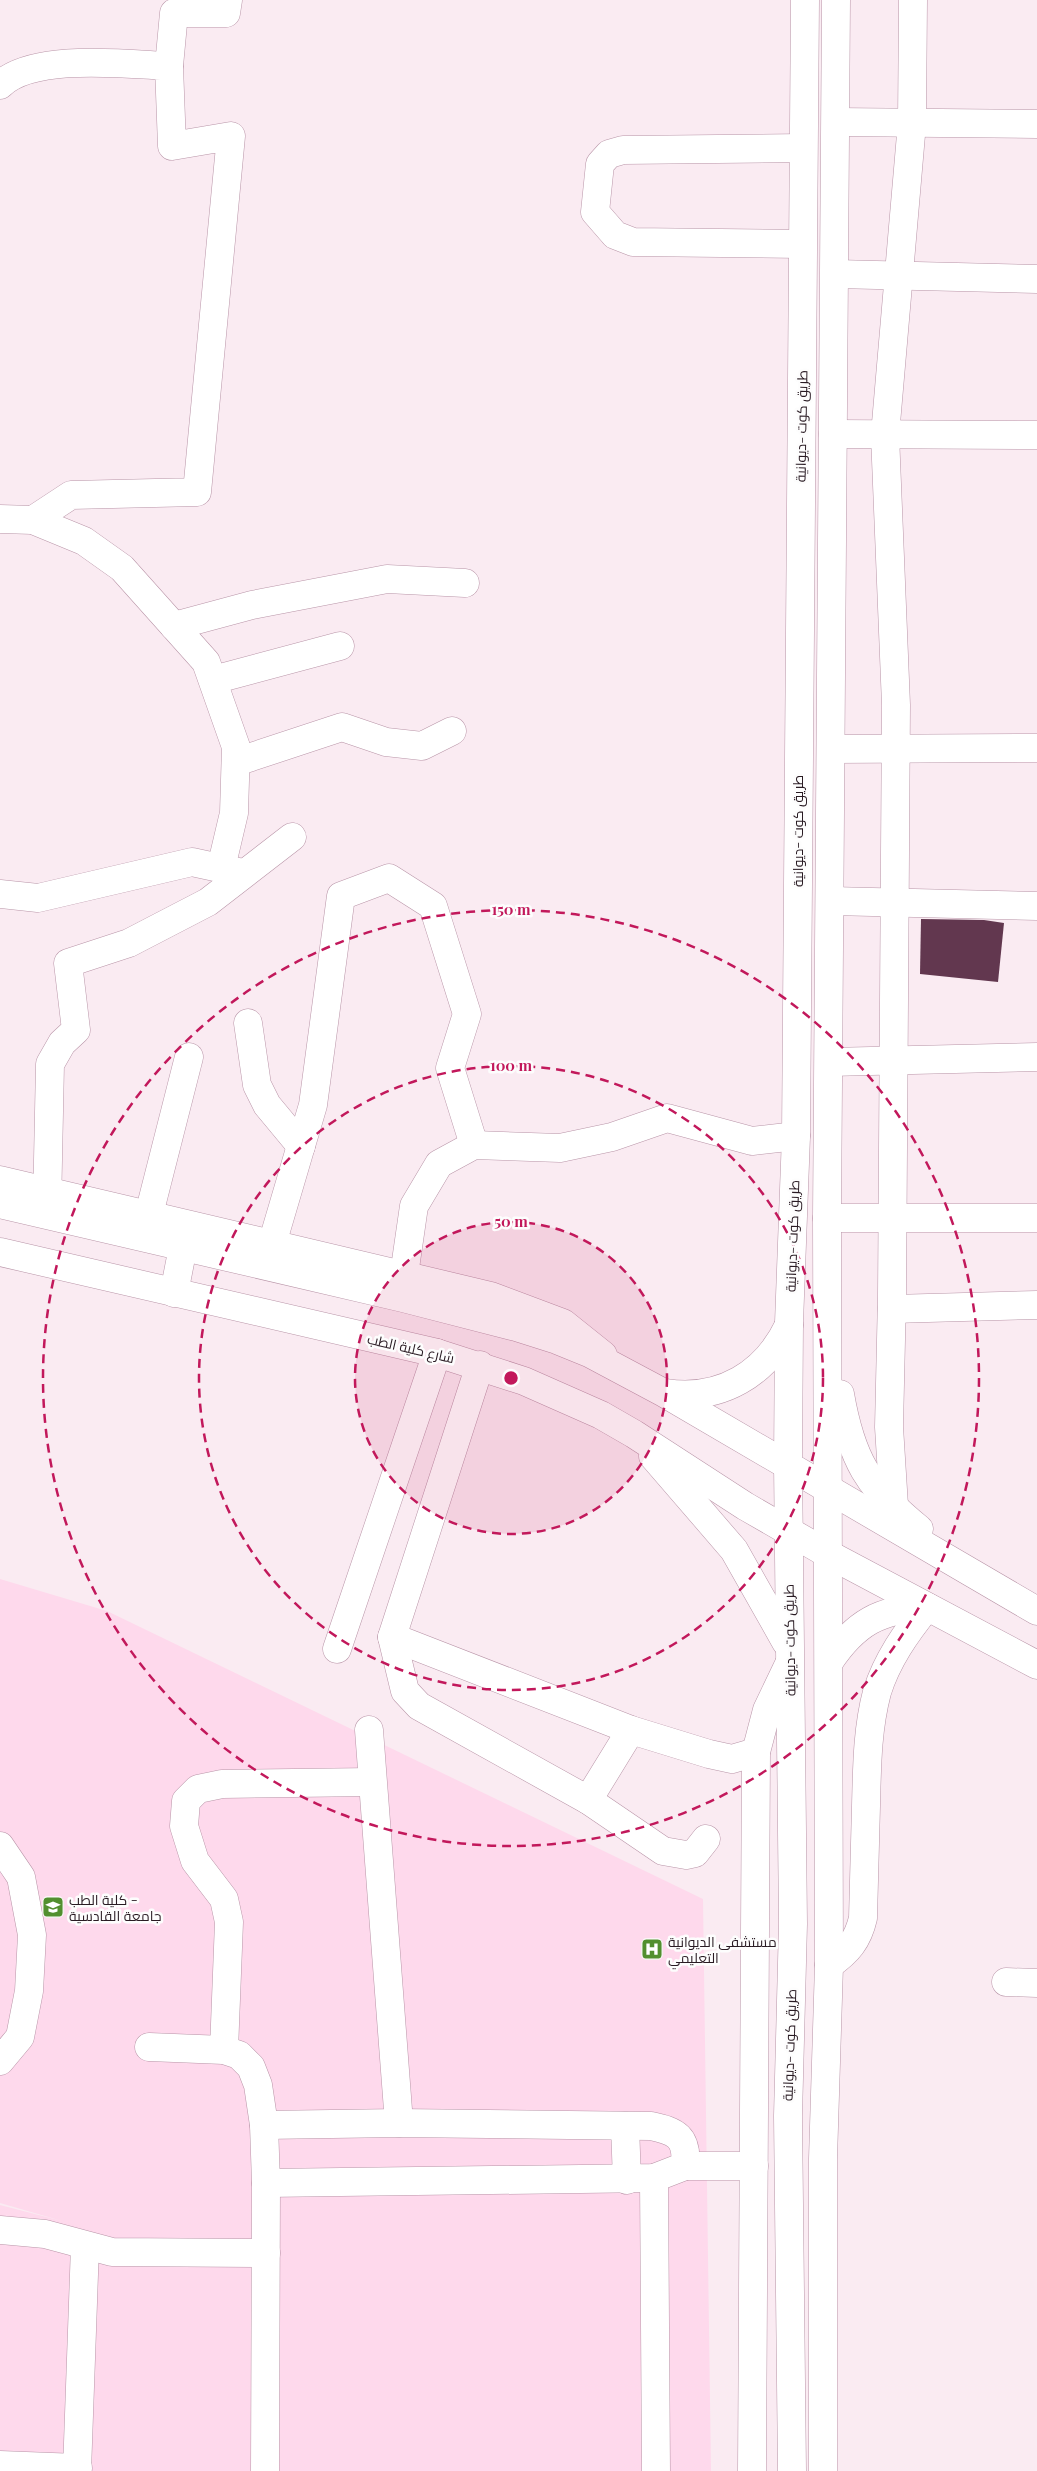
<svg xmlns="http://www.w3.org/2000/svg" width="1037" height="2471" viewBox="0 0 1037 2471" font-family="'Playfair Display',Cairo,serif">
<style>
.built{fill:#fed9ec}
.building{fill:#62374f}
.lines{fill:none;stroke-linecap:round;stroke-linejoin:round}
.minor-casing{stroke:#b995a8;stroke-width:29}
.major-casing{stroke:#b995a8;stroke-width:29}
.minor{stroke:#fff;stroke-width:28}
.major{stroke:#fff;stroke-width:28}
.ring{fill:none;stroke:#c2185b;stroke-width:2.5;stroke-dasharray:9 6}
.labels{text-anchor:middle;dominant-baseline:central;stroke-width:5;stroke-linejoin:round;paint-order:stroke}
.street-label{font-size:14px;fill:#291b23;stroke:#fdfdfd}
.poi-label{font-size:14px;fill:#291b23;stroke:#fdfdfd;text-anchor:start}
.centre{fill:#c2185b;stroke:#fdfdfd;stroke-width:2.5}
.ring-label{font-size:15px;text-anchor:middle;font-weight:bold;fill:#c2185b;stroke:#fdfdfd;stroke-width:5;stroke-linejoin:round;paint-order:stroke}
</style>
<rect width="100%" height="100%" fill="#faebf2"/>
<path class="built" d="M0,1579L107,1611L703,1899L711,2471H0V2205L62,2221L0,2203Z"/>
<path class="building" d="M921,919L984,920L1004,923L998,982L920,974Z"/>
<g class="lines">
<g class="minor-casing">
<g id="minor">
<path d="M169,66L174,13H226L228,0"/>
<path d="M0,85C33,53 125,64 169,66L172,146L231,136L197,492L71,495L33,520"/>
<path d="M836,122L1037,124"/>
<path d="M802,244L633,242L615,235L595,212L600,164L609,154L623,150L803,148"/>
<path d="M836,274L1037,279"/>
<path d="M833,434L1037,435"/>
<path d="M0,519L33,520L84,541L122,568L206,662L236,747L234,813L221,868"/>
<path d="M174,626L252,605L387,579L465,583"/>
<path d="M213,680L340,646"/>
<path d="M831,749L1037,748"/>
<path d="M236,762L342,727L386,742L422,746L452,731"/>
<path d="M0,894L38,898L192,862L238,872"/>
<path d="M831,901L1037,906"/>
<path d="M248,1023L257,1085L267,1105L301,1146"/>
<path d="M829,1062L1037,1057"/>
<path d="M0,1180L491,1296L563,1323L603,1355"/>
<path d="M47,1208L50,1064L62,1043L76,1030L68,963L129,943L208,902L292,837"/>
<path d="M149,1214L189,1057"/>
<path d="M827,1218H1037"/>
<path d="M272,1244L313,1105L341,896L389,878L433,906L467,1014L450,1068L474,1145"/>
<path d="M404,1275L414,1206L439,1164L474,1145L560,1148L612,1137L667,1118L752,1141L796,1136"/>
<path d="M892,1309L1037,1305"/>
<path d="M480,1365L392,1637L405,1691L419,1706L588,1800L663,1851L686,1855L695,1853L706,1839"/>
<path d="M894,1506L889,1427L892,1296L896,705L885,435L912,123L913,0"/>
<path d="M392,1637L631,1730L709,1754L732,1759L756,1752"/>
<path d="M337,1649L437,1353"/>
<path d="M369,1730L399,2123"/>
<path d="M588,1800L631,1730"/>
<path d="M0,1846L21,1877L32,1935L29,1991L20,2037L0,2061"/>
<path d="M829,1965C848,1952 858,1940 863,1918C864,1881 865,1844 866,1806C867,1768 867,1730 877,1692C887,1660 906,1633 927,1607"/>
<path d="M1006,1982L1037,1983"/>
<path d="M149,2047L224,2050L239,2055L251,2067L258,2085L264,2125L266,2183L265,2471"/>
<path d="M224,2050L229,1922L224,1899L195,1861L184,1826L186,1801L198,1789L222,1784L372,1782"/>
<path d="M264,2125L399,2123L651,2126C676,2131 688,2137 685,2166L654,2178L266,2183"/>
<path d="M625,2126L627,2180"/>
<path d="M685,2166H754"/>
<path d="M654,2178L656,2471"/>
<path d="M0,2230L45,2234L112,2252L266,2253"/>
<path d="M0,2465L78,2468"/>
<path d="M77,2471L85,2246"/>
<path d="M752,2471L756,1752L767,1710L789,1664"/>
</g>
</g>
<g class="major-casing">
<g id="major">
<path d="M0,1204L403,1298L516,1327L557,1340L589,1353L664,1393L1037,1611"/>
<path d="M0,1252L437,1353L524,1381L601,1415L634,1434L745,1506L830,1555L1037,1665"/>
<path d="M174,1293L183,1247"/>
<path d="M666,1393C721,1401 766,1374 789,1325"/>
<path d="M840,1394C851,1458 868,1488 919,1529"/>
<path d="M653,1456L734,1550L786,1642"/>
<path d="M829,1662C855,1623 880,1609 927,1607"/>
<path d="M792,2471L788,2116L793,1924L788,1463L789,1323L796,1136L805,0"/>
<path d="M823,2471V2159L829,1965L827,1218L836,0"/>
</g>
</g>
<use href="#minor" class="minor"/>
<use href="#major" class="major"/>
</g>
<circle cx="511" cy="1378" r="156" fill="#c2185b" fill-opacity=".12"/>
<g class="ring">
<circle cx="511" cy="1378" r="156"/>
<circle cx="511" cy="1378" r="312"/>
<circle cx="511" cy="1378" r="468"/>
</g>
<defs>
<g id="university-square" transform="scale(1.125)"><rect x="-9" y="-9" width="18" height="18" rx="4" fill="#528f2f" stroke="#fdfdfd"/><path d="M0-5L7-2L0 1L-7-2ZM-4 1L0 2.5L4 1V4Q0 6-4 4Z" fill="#fff"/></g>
<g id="hospital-square" transform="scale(1.125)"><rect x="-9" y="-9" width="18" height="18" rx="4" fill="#528f2f" stroke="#fdfdfd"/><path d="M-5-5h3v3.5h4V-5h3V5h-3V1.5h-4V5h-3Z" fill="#fff"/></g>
</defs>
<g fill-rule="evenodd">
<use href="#university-square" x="53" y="1907"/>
<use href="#hospital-square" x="652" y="1949"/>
</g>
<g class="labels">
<g class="street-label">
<text transform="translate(801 426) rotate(-89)">طريق كوت -ديوانية</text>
<text transform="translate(797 831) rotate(-90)">طريق كوت -ديوانية</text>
<text transform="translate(792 1236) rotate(-88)">طريق كوت -ديوانية</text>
<text transform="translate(411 1348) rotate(13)">شارع كلية الطب</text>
<text transform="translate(789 1640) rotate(-91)">طريق كوت -ديوانية</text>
<text transform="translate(789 2045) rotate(-88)">طريق كوت -ديوانية</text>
</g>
<g class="poi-label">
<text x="69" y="1899">كلية الطب -<tspan x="69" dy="16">جامعة القادسية</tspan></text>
<text x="668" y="1941">مستشفى الديوانية<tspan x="668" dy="16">التعليمي</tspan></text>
</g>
</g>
<circle cx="511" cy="1378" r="8" class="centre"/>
<g class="ring-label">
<text x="511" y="915">150 m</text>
<text x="511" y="1071">100 m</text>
<text x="511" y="1227">50 m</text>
</g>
</svg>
